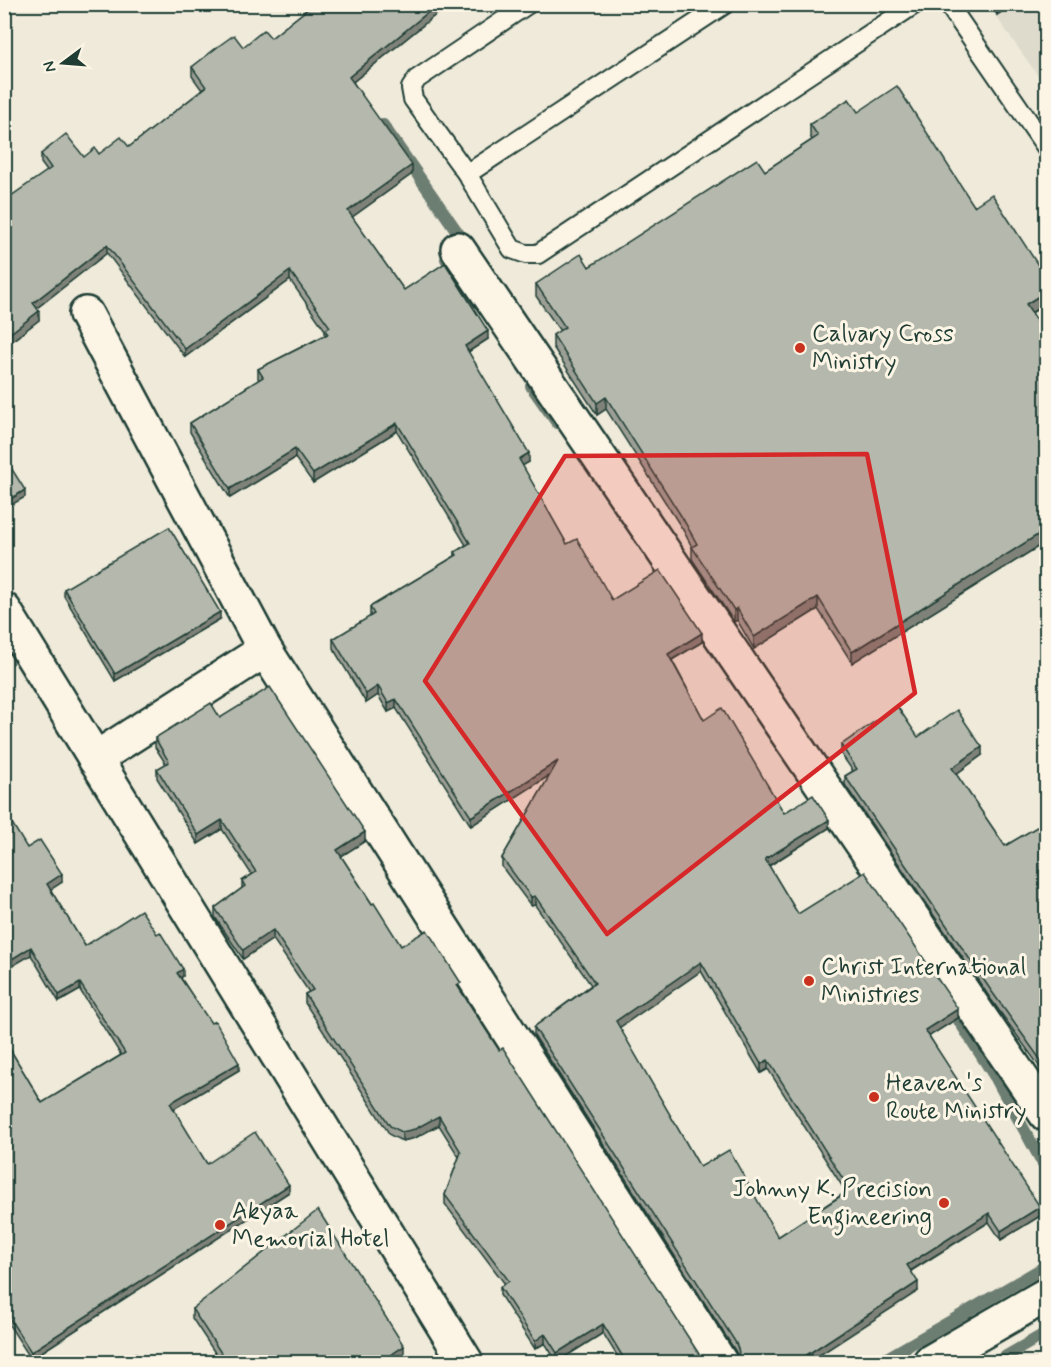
<svg xmlns="http://www.w3.org/2000/svg" width="1051" height="1367" viewBox="0 0 1051 1367" font-family="Mynerve,sans-serif">
<style>
.built{fill:#dedbcc}
.lines{fill:none;stroke-linecap:round;stroke-linejoin:round}
.stream{stroke:#6c7d71;stroke-width:12}
.lane-casing{stroke:#1f3d34;stroke-width:22}
.street-casing{stroke:#1f3d34;stroke-width:38}
.lane{stroke:#fcf5e5;stroke-width:18}
.street{stroke:#fcf5e5;stroke-width:33}
.wall{fill:#9c9f95;stroke:#1f3d34;stroke-width:1.5;fill-rule:evenodd}
.shaded-wall{fill:#7f8279;stroke:#1f3d34;stroke-width:1.5}
.building{fill:#b5b9ad;stroke:#1f3d34;stroke-width:1.5;fill-rule:evenodd}
.marked{fill:#d62828;fill-opacity:0.2;stroke:#d62828;stroke-width:4.5;stroke-linejoin:round}
.poi-dot{fill:#c8321e;stroke:#fcf5e5;stroke-width:2}
.labels{text-anchor:middle;dominant-baseline:central;stroke-width:6;stroke-linejoin:round;paint-order:stroke}
.poi-label{font-size:24px;fill:#1f3d34;stroke:#fcf5e5;text-anchor:start}
</style>
<rect width="100%" height="100%" fill="#efeada"/>
<filter id="ink" filterUnits="userSpaceOnUse"><feTurbulence type="fractalNoise" baseFrequency=".0167" numOctaves="2"/><feDisplacementMap in="SourceGraphic" scale="12" xChannelSelector="R" yChannelSelector="G"/><feConvolveMatrix kernelMatrix="1 2 1 2 8 2 1 2 1" color-interpolation-filters="sRGB"/></filter>
<g filter="url(#ink)">
<path class="built" d="M988,5H1046V87Z"/>
<g class="lines">
<g class="stream">
<path d="M383,125L463,240L458,244"/>
<path d="M446,259L474,302"/>
<path d="M531,386L557,423"/>
<path d="M949,1005L995,1077L1046,1169"/>
<path d="M4,1362H5"/>
<path d="M880,1362L1046,1266"/>
<path d="M996,1362L1046,1333"/>
</g>
<g class="lane-casing">
<g id="lane">
<path d="M528,4L417,79L411,88L413,99L467,174L512,249L526,254H538L915,4"/>
<path d="M948,4L1046,147"/>
<path d="M467,174L725,4"/>
</g>
</g>
<g class="street-casing">
<g id="street">
<path d="M458,249L1046,1114"/>
<path d="M86,314L265,650L720,1362"/>
<path d="M4,610L466,1362"/>
<path d="M95,759L265,650"/>
<path d="M930,1362L1046,1295"/>
</g>
</g>
<use href="#lane" class="lane"/>
<use href="#street" class="street"/>
</g>
<g class="wall">
<path d="M314,4H449L353,82L412,174L352,217L404,290L488,339L468,352L529,462L522,465L567,544L612,600L702,642L672,660L704,720L784,813L829,828L769,866L798,914L958,1018L929,1036L1040,1216L1001,1240L989,1222L911,1271L918,1291L737,1361L738,1357L736,1352L534,1035V1027L591,985L535,905L531,906L502,867V858L550,775L471,826L396,708L388,712L378,695L366,703L333,648V639L370,617V607L455,556V552L466,545L397,431L313,483L295,458L230,498L190,432V423L259,380L258,378V369L325,335V330L290,280L185,357L107,253L37,308L39,320L4,347L47,171L41,163V154L84,157L129,147L202,90L192,76V67L243,47L271,38ZM701,971L761,1073L768,1069L846,1192L778,1237L700,1167L619,1027Z"/>
<path d="M991,4H1013L997,15Z"/>
<path d="M858,112L974,206L1047,279V303L1032,313L1047,336V541L852,663L818,609L754,649L737,620L734,622L692,559V547L683,530L606,409L597,415L553,347V335L560,331L536,296V284L589,267L765,171L812,140L810,136V124Z"/>
<path d="M64,589L220,619L115,681L64,596Z"/>
<path d="M220,718L365,841L341,856L372,904L401,946L461,991L704,1362H621L603,1333L557,1362L545,1343L535,1349L500,1295V1287L505,1284L445,1204V1195L459,1157L439,1125L415,1138L402,1141L390,1135L305,1003V994L309,992L273,939L243,959L215,917V908L242,888V881L252,875L222,829L198,844L157,778V769L166,764L155,747V738Z"/>
<path d="M918,737L982,755L956,774L1005,846L1047,821V1077L990,998L845,785V776L853,771L841,754V745Z"/>
<path d="M27,848L62,882L50,889L85,946L183,976L181,978L239,1070L173,1109L207,1164L289,1192L31,1359L4,1317V1039L42,1103L121,1055L80,990L59,1002L31,955Z"/>
<path d="M192,1309L404,1355L393,1362H221L192,1318Z"/>
</g>
<g class="shaded-wall">
<path d="M438,4H449L349,85V77Z"/>
<path d="M1002,4H1013L997,15V8Z"/>
<path d="M412,165V174L348,220V211Z"/>
<path d="M107,245V253L33,311V303Z"/>
<path d="M290,271V280L185,357V349Z"/>
<path d="M1047,291V303L1026,316V304Z"/>
<path d="M39,311V320L4,347V338Z"/>
<path d="M488,331V339L465,354V346Z"/>
<path d="M606,397V409L597,415V403Z"/>
<path d="M397,423V431L313,483V474Z"/>
<path d="M295,449V458L230,498V489Z"/>
<path d="M529,453V462L519,468V459Z"/>
<path d="M25,490V497L4,509V503Z"/>
<path d="M1047,529V541L852,663V652Z"/>
<path d="M818,597V609L754,649V637Z"/>
<path d="M737,608V620L734,622V610Z"/>
<path d="M220,612V619L115,681V674Z"/>
<path d="M702,633V642L668,662V654Z"/>
<path d="M378,686V695L366,703V694Z"/>
<path d="M396,699V708L388,712V703Z"/>
<path d="M982,747V755L952,777V768Z"/>
<path d="M558,761V770L471,826V817Z"/>
<path d="M12,783V791L4,795V788Z"/>
<path d="M222,820V829L198,844V835Z"/>
<path d="M829,820V828L765,868V859Z"/>
<path d="M365,832V841L337,859V850Z"/>
<path d="M62,874V882L47,892V884Z"/>
<path d="M535,896V905L531,906V897Z"/>
<path d="M273,930V939L243,959V950Z"/>
<path d="M31,947V955L4,971V964Z"/>
<path d="M701,962V971L616,1030V1021Z"/>
<path d="M183,969V976L177,980V973Z"/>
<path d="M80,983V990L59,1002V995Z"/>
<path d="M958,1009V1018L925,1039V1030Z"/>
<path d="M768,1060V1069L761,1073V1064Z"/>
<path d="M239,1063V1070L170,1111V1103Z"/>
<path d="M439,1116V1125L415,1138L402,1141V1132Z"/>
<path d="M289,1185V1192L31,1359V1352Z"/>
<path d="M1040,1207V1216L1001,1240V1231Z"/>
<path d="M989,1213V1222L907,1273V1265Z"/>
<path d="M918,1282V1291L809,1362H796Z"/>
<path d="M603,1324V1333L557,1362V1353Z"/>
<path d="M545,1334V1343L535,1349V1341Z"/>
<path d="M404,1346V1355L393,1362H380Z"/>
</g>
<g class="building">
<path d="M314,4H438L349,77L412,165L348,211L404,290L445,263L488,331L465,346L529,453L519,459L567,544L577,539L612,600L660,570L702,633L668,654L704,720L722,708L784,813L813,795L829,820L765,859L798,914L865,872L958,1009L925,1030L1040,1207L1001,1231L989,1213L907,1265L918,1282L796,1362H736L739,1352L736,1343L534,1027L595,983L535,896L531,897L502,858L558,761L471,817L396,699L388,703L378,686L366,694L333,639L374,614L370,607L457,555L455,552L470,543L397,423L313,474L295,449L230,489L190,423L263,377L258,369L328,334L325,330L330,327L290,271L185,349L107,245L33,303L39,311L4,338V201L51,168L41,154L66,134L84,157L95,148L99,154L121,137L129,147L206,87L192,67L220,45L234,35L243,47L264,30L271,38ZM701,962L761,1064L768,1060L850,1190L778,1237L729,1150L700,1167L616,1021Z"/>
<path d="M995,4H1002L997,8Z"/>
<path d="M897,86L974,206L992,194L1047,279V291L1026,304L1047,336V529L852,652L818,597L754,637L737,608L734,610L692,547L697,544L683,519L606,397L597,403L553,335L565,327L536,284L581,254L589,267L757,159L765,171L818,136L810,124L849,99L858,112Z"/>
<path d="M8,463L25,490L4,503V466Z"/>
<path d="M169,527L220,612L115,674L64,589Z"/>
<path d="M270,687L365,832L337,850L372,904L374,903L401,946L427,930L461,983L457,985L499,1050L503,1048L704,1362H626L603,1324L557,1353L545,1334L535,1341L500,1287L509,1281L445,1195L461,1152L439,1116L415,1129L402,1132L390,1126L305,994L313,990L273,930L243,950L215,908L245,886L242,881L256,872L222,820L198,835L157,769L169,762L155,738L211,703L220,718Z"/>
<path d="M897,706L918,737L957,710L982,747L952,768L1005,846L1047,821V1069L990,989L845,776L857,769L841,745Z"/>
<path d="M4,770L12,783L4,788Z"/>
<path d="M4,810L27,848L40,840L62,874L47,884L85,946L141,910L157,934L160,932L183,969L177,973L211,1023L215,1021L239,1063L170,1103L207,1164L255,1132L289,1185L31,1352L4,1310V1039L42,1103L125,1053L80,983L59,995L31,947L4,964Z"/>
<path d="M318,1210L404,1346L380,1362H227L192,1309Z"/>
<path d="M135,1353L142,1362H123Z"/>
</g>
</g>
<path class="marked" d="M867,454L915,693L607,934L425,681L565,456Z"/>
<g class="poi-dot">
<circle cx="800" cy="348" r="6"/>
<circle cx="809" cy="981" r="6"/>
<circle cx="874" cy="1097" r="6"/>
<circle cx="944" cy="1203" r="6"/>
<circle cx="220" cy="1225" r="6"/>
</g>
<g class="labels">
<g class="poi-label">
<text x="812" y="334">Calvary Cross<tspan x="812" dy="28">Ministry</tspan></text>
<text x="821" y="967">Christ International<tspan x="821" dy="28">Ministries</tspan></text>
<text x="886" y="1083">Heaven's<tspan x="886" dy="28">Route Ministry</tspan></text>
<text x="932" y="1189" text-anchor="end">Johnny K. Precision<tspan x="932" dy="28">Engineering</tspan></text>
<text x="232" y="1211">Akyaa<tspan x="232" dy="28">Memorial Hotel</tspan></text>
</g>
</g>
<rect width="1051" height="1367" fill="none" stroke="#fcf5e5" stroke-width="24"/>
<rect x="12" y="12" width="1027" height="1343" fill="none" stroke="#1f3d34" stroke-width="2" filter="url(#ink)"/>
<g transform="translate(63 63) rotate(254)" stroke="#fcf5e5" stroke-width="4.5" paint-order="stroke">
<path d="M0-4.5L10 22L0 15L-10 22Z" fill="#1f3d34"/>
<text y="-9" font-size="16" font-weight="bold" text-anchor="middle" fill="#1f3d34">N</text>
</g>
</svg>
